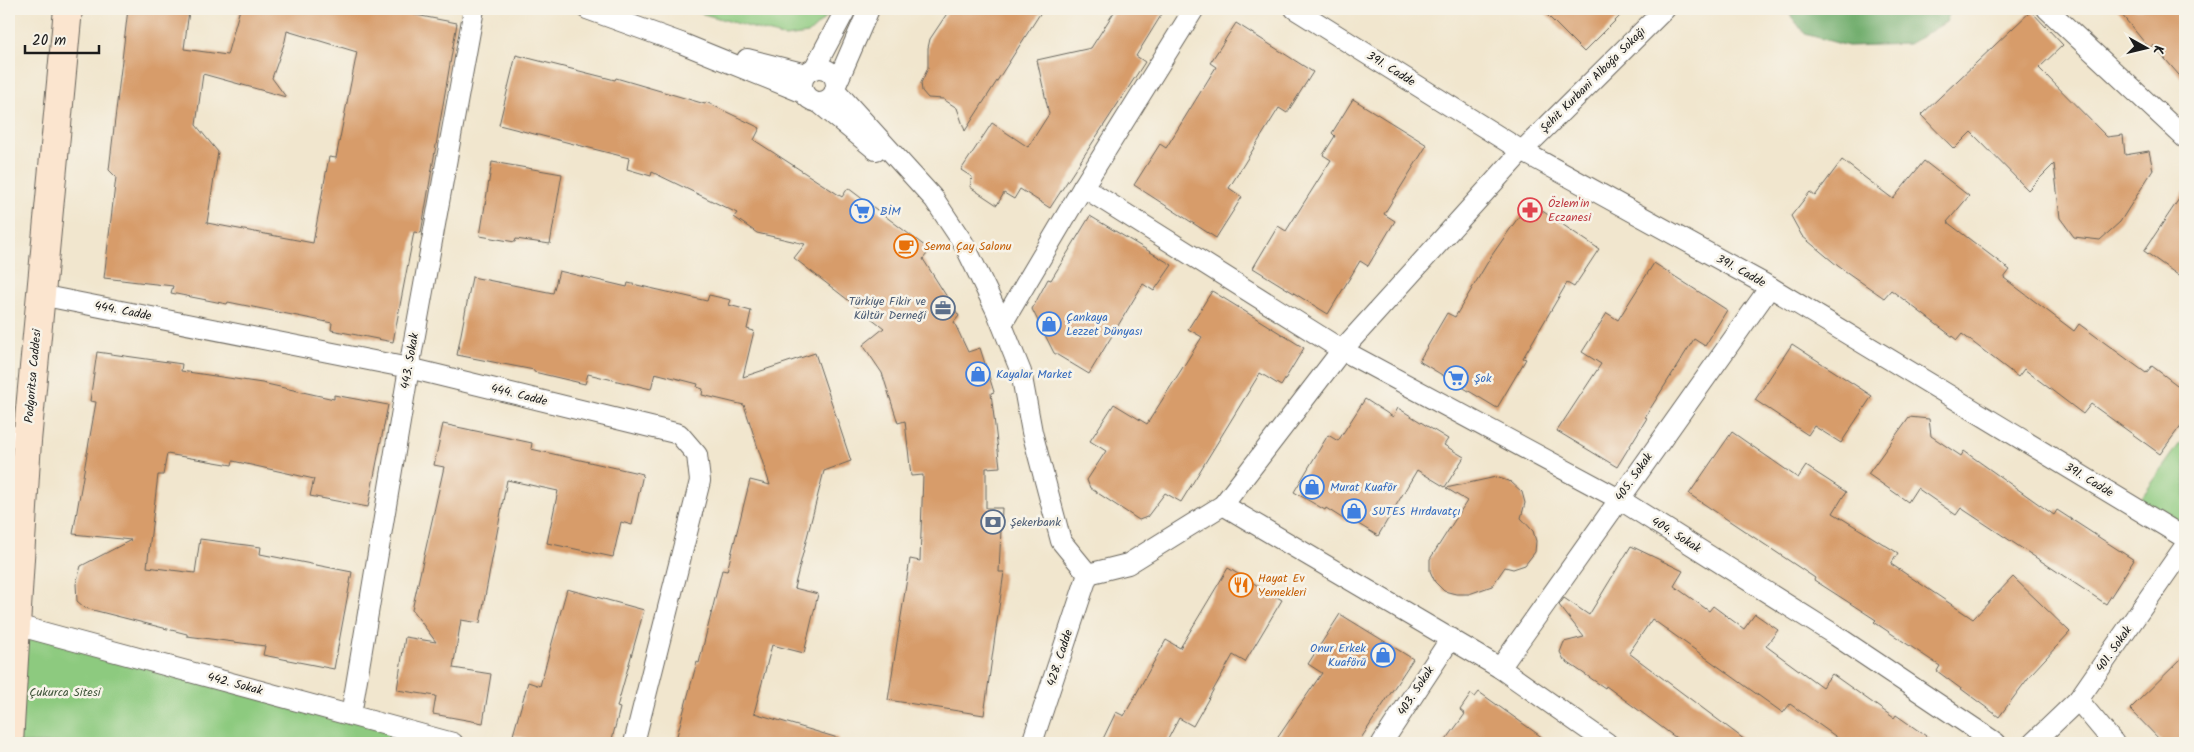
<svg xmlns="http://www.w3.org/2000/svg" width="2194" height="752" viewBox="0 0 2194 752" font-family="Kalam,sans-serif">
<style>
.green{fill:#8dca7f;stroke:#54734e}
.forest{fill:#72ae6e;stroke:#476545}
.building{fill:#d79c6a;fill-rule:evenodd}
.lines{fill:none;stroke-linecap:round;stroke-linejoin:round}
.minor-casing{stroke:#67635a;stroke-width:22}
.secondary-casing{stroke:#67635a;stroke-width:30}
.minor{stroke:#fff;stroke-width:20}
.secondary{stroke:#fbe5cf;stroke-width:28}
.labels{text-anchor:middle;dominant-baseline:central;stroke-width:5;stroke-linejoin:round;paint-order:stroke}
.street-label{font-size:12px;fill:#1c1c1c;stroke:#f7f3e8}
.health-label{font-size:12px;fill:#be3a42;stroke:#f7f3e8;text-anchor:start}
.shop-label{font-size:12px;fill:#366cbe;stroke:#f7f3e8;text-anchor:start}
.food-label{font-size:12px;fill:#c56008;stroke:#f7f3e8;text-anchor:start}
.service-label{font-size:12px;fill:#4e5e75;stroke:#f7f3e8;text-anchor:end}
.park-label{font-size:12px;fill:#44593f;stroke:#f7f3e8}
</style>
<rect width="100%" height="100%" fill="#f7f3e8"/>
<filter id="ink" filterUnits="userSpaceOnUse"><feTurbulence type="fractalNoise" baseFrequency=".02" numOctaves="2"/><feDisplacementMap in="SourceGraphic" scale="10" xChannelSelector="R" yChannelSelector="G"/><feConvolveMatrix kernelMatrix="1 2 1 2 8 2 1 2 1" color-interpolation-filters="sRGB"/></filter>
<filter id="wash" filterUnits="userSpaceOnUse"><feTurbulence type="fractalNoise" baseFrequency=".0096" numOctaves="4" result="noise"/><feDisplacementMap in="SourceGraphic" scale="20" xChannelSelector="R" yChannelSelector="G"/><feGaussianBlur stdDeviation="1.12" result="paint"/><feColorMatrix in="noise" values="0 0 0 0 0 0 0 0 0 0 0 0 0 0 0 0 0 1.4 0 .05"/><feComposite in="paint" operator="in"/></filter>
<g filter="url(#wash)">
<rect width="100%" height="100%" fill="#f1e6ce"/>
<g class="green">
<path d="M686,9H834V10L808,34L785,37Z"/>
<path d="M2185,436V538L2135,507Z"/>
<path d="M16,625L453,743H9Z"/>
</g>
<path class="forest" d="M1788,9H1951L1946,22L1909,44L1848,46L1805,34L1787,11Z"/>
<g id="blocks">
<g class="building">
<path d="M128,9H168L189,11L184,49L227,55L240,9H385L457,23L421,233L414,232L393,342L331,330L332,323L228,302L227,304L171,293L173,286L104,278L116,177L109,170ZM287,31L357,52L336,158L329,157L313,243L207,223L218,152L196,125L203,74L286,97L272,78L285,41Z"/>
<path d="M950,9H1043L965,131L957,108L943,99L928,98L922,91L921,83L928,68V48L930,39Z"/>
<path d="M1116,9H1165L1136,56L1145,62L1050,208L1020,189L1014,199L1004,193L997,205L970,187L972,177L961,170L992,123L1028,147L1049,114L1037,60L1091,48Z"/>
<path d="M1541,9H1627L1584,52Z"/>
<path d="M2117,9H2185V82L2153,45L2149,48Z"/>
<path d="M2031,11L2063,45L2039,68L2107,137L2123,135L2125,155L2149,151L2153,170L2120,222L2100,240L2074,237L2060,218L2054,164L2028,190L1971,132L1954,149L1921,115Z"/>
<path d="M1236,23L1313,72L1287,113L1279,108L1229,188L1242,197L1216,238L1134,185L1160,144L1166,148L1216,67L1210,63Z"/>
<path d="M516,55L615,80L616,78L705,104L706,102L760,128L754,140L842,197L848,188L930,250L923,259L959,316L954,322L968,352L980,348L994,392L991,393L1000,467L986,468V508H1002L999,572H1004L984,715L888,700L910,559L920,561L923,475L911,476L905,421L898,423L882,373L863,345L884,328L794,258L805,244L757,233L734,217L737,213L652,172L651,176L627,169L629,158L499,125Z"/>
<path d="M1353,99L1427,145L1384,214L1395,221L1368,266L1360,261L1328,314L1253,268L1278,226L1286,231L1331,160L1323,155L1335,136L1332,133Z"/>
<path d="M1842,160L1893,199L1924,161L1969,196L1947,222L2010,270L2004,278L2074,331L2079,324L2146,373L2152,366L2185,391V420L2160,454L2091,404L2083,414L2024,369L2018,377L1962,334L1957,340L1891,290L1884,298L1838,266L1802,236L1791,216L1810,192L1815,196Z"/>
<path d="M492,162L562,174L550,244L516,239L515,242L480,236Z"/>
<path d="M2185,190V280L2144,251Z"/>
<path d="M1529,202L1599,249L1574,287L1567,283L1523,358L1526,359L1497,408L1419,361L1447,313L1455,317L1492,255Z"/>
<path d="M1090,216L1172,265L1154,291L1143,284L1089,374L1054,353L1032,309L1048,279L1051,280Z"/>
<path d="M1654,263L1727,310L1705,346L1694,339L1645,417L1647,418L1617,467L1557,431L1601,364L1582,352L1607,313L1618,320Z"/>
<path d="M559,271L627,287L628,283L707,301L709,295L731,300L729,305L751,311L747,329L754,331L743,377L815,353L851,461L824,471L794,588L818,594L804,653L772,645L754,713L838,738V743H675L697,662L699,663L722,570L727,571L750,480L770,485L744,405L702,395L703,389L697,387L698,384L655,373L651,389L588,374L585,384L534,372V370L457,355L472,277L553,293Z"/>
<path d="M1212,291L1304,348L1281,386L1260,373L1181,502L1165,493L1147,517L1139,520L1090,488L1087,480L1106,451L1090,441L1114,404L1147,424L1202,337L1188,329Z"/>
<path d="M1792,344L1872,396L1841,443L1814,426L1808,435L1755,400Z"/>
<path d="M97,352L182,364L181,371L262,383L334,399V395L388,405L368,507L310,496L314,479L233,461L232,465L167,454L163,475H158L147,567L195,573L200,539L261,547L260,554L352,572L334,669L263,655L265,646L187,636V634L85,608L77,601L76,584L81,566L131,540L73,534L96,402L90,401Z"/>
<path d="M1365,399L1393,417L1398,408L1448,439L1444,445L1464,457L1445,487L1417,470L1378,536L1350,519L1348,522L1326,508L1325,510L1294,492L1328,435L1338,441Z"/>
<path d="M1909,417L1929,419L1931,436L1961,456L1964,451L2054,515L2057,510L2134,560L2106,604L1961,508L1956,515L1917,488L1908,502L1868,474Z"/>
<path d="M443,424L532,443L531,449L643,474L632,525L621,522L613,557L547,543L558,491L507,480L480,623L461,620L453,668L491,674L483,723L433,714L436,696L397,690L405,637L436,642L412,610L444,467L434,465Z"/>
<path d="M1732,432L1798,478L1806,466L1846,492L1833,513L1898,553L1891,564L1973,619L2013,577L2070,632L2032,673L1999,717L1937,671L1940,666L1874,622L1876,620L1814,580L1815,578L1689,494Z"/>
<path d="M1496,477L1511,482L1522,492L1525,503L1521,518L1533,531L1536,541L1535,552L1525,565L1513,569L1505,567L1492,586L1469,594H1456L1444,591L1435,582L1430,571V559L1467,501L1446,488Z"/>
<path d="M1631,546L1683,571L1674,586L1709,611L1713,606L1744,629L1755,614L1778,630L1766,646L1822,687L1832,674L1894,718L1896,715L1936,743H1845L1790,704L1783,713L1652,619L1629,653L1749,743H1683L1606,686L1605,688L1564,660L1560,652L1564,642L1584,637L1559,605L1564,598L1589,615Z"/>
<path d="M1228,568L1282,600L1245,662L1233,655L1193,726L1179,718L1166,743H1101L1116,712L1124,716L1166,640L1180,648Z"/>
<path d="M567,589L644,610L617,707L620,708L611,743H543L513,735L528,682L540,686Z"/>
<path d="M1340,614L1413,659L1358,743H1274L1322,673L1308,664Z"/>
<path d="M2185,655V743H2163L2130,709Z"/>
<path d="M1479,692L1550,743H1444L1465,714L1460,710L1471,694L1475,697Z"/>
</g>
</g>
</g>
<g filter="url(#ink)">
<use href="#blocks" fill-opacity="0" stroke="#67635a" stroke-width="1"/>
<g class="lines">
<g class="minor-casing">
<g id="minor">
<path d="M587,9L681,43L804,93"/>
<path d="M1194,9L1083,187L1342,350L1619,499L1835,635L1996,743"/>
<path d="M1295,9L1522,151L1770,287L2185,538"/>
<path d="M2047,9L2185,138"/>
<path d="M747,59L806,74"/>
<circle cx="819" cy="85" r="17"/>
<path d="M814,69L846,9"/>
<path d="M836,85L869,9"/>
<path d="M835,90L934,199L964,244L996,310L1021,372L1032,432L1061,541L1088,574"/>
<path d="M818,102L876,150"/>
<path d="M40,295L409,368L679,434L697,455L700,481L634,743"/>
<path d="M1002,324L1083,187"/>
<path d="M9,435L27,441"/>
<path d="M1223,505L1500,668L1607,743"/>
<path d="M1088,574L1128,564L1223,505L1342,350L1522,151L1665,9"/>
<path d="M16,625L453,743"/>
<path d="M1500,668L1770,287"/>
<path d="M2078,700L2114,743"/>
<path d="M351,715L409,368L474,9"/>
<path d="M1032,743L1088,574"/>
<path d="M1382,743L1451,638"/>
<path d="M2033,743L2078,700L2185,546"/>
</g>
</g>
<g class="secondary-casing">
<path id="secondary" d="M9,743L27,441L68,9"/>
</g>
<use href="#minor" class="minor"/>
<use href="#secondary" class="secondary"/>
</g>
</g>
<defs>
<g id="pharmacy-ring" transform="scale(1.25)"><circle r="9.5" fill="#f7f3e8" stroke="#e0444e" stroke-width="1.5"/><path d="M-2-6h4v4h4v4h-4v4h-4v-4h-4v-4h4Z" fill="#e0444e"/></g>
<g id="supermarket-ring" transform="scale(1.25)"><circle r="9.5" fill="#f7f3e8" stroke="#3f7fe0" stroke-width="1.5"/><path d="M-6-5.5h2.5l.6 2H6L4.5 2H-2.5L-4.4-4H-6ZM-1.5 3.2a1.3 1.3 0 1 0 .1 0ZM3 3.2a1.3 1.3 0 1 0 .1 0Z" fill="#3f7fe0"/></g>
<g id="cafe-ring" transform="scale(1.25)"><circle r="9.5" fill="#f7f3e8" stroke="#e8710a" stroke-width="1.5"/><path d="M-5.5-4.5H6V0H3Q3 3.5 0 3.5H-2.5Q-5.5 3.5-5.5 0ZM3-3.2v2h1.7v-2ZM-6 4.5H4V6H-6Z" fill="#e8710a"/></g>
<g id="office-ring" transform="scale(1.25)"><circle r="9.5" fill="#f7f3e8" stroke="#5c6f8a" stroke-width="1.5"/><path d="M-6-3h4V-5.5h4V-3h4V5H-6ZM-1-4.5V-3h2v-1.5ZM-6 0V1H6V0Z" fill="#5c6f8a"/></g>
<g id="shop-ring" transform="scale(1.25)"><circle r="9.5" fill="#f7f3e8" stroke="#3f7fe0" stroke-width="1.5"/><path d="M-5-2.5h2.3a2.7 3.5 0 0 1 5.4 0H5L5.5 6h-11ZM-1.5-2.5h3a1.5 2.3 0 0 0-3 0Z" fill="#3f7fe0"/></g>
<g id="bank-ring" transform="scale(1.25)"><circle r="9.5" fill="#f7f3e8" stroke="#5c6f8a" stroke-width="1.5"/><path d="M-6-4H6V4H-6ZM0-2.3a2.3 2.3 0 1 0 0 4.6a2.3 2.3 0 1 0 0-4.6Z" fill="#5c6f8a"/></g>
<g id="restaurant-ring" transform="scale(1.25)"><circle r="9.5" fill="#f7f3e8" stroke="#e8710a" stroke-width="1.5"/><path d="M-5-6h1v4h1v-4h1v4h1v-4h1v5L-1.5 .5V6h-2V.5L-5-1ZM5-6V6H3V1.5H1.5Q1.5-4 5-6Z" fill="#e8710a"/></g>
</defs>
<g fill-rule="evenodd">
<use href="#pharmacy-ring" x="1530" y="210"/>
<use href="#supermarket-ring" x="862" y="211"/>
<use href="#cafe-ring" x="906" y="246"/>
<use href="#office-ring" x="943" y="308"/>
<use href="#shop-ring" x="1049" y="324"/>
<use href="#shop-ring" x="978" y="374"/>
<use href="#supermarket-ring" x="1456" y="378"/>
<use href="#shop-ring" x="1312" y="487"/>
<use href="#shop-ring" x="1354" y="511"/>
<use href="#bank-ring" x="993" y="522"/>
<use href="#restaurant-ring" x="1241" y="585"/>
<use href="#shop-ring" x="1383" y="655"/>
</g>
<g class="labels">
<g class="street-label">
<text transform="translate(1391 69) rotate(32)">391. Cadde</text>
<text transform="translate(1593 80) rotate(-45)">Şehit Kurbani Alboğa Sokağı</text>
<text transform="translate(1741 271) rotate(29)">391. Cadde</text>
<text transform="translate(123 311) rotate(11)">444. Cadde</text>
<text transform="translate(410 361) rotate(-80)">443. Sokak</text>
<text transform="translate(33 376) rotate(-85)">Podgoritsa Caddesi</text>
<text transform="translate(519 395) rotate(14)">444. Cadde</text>
<text transform="translate(1634 477) rotate(-55)">405. Sokak</text>
<text transform="translate(2089 480) rotate(31)">391. Cadde</text>
<text transform="translate(1676 535) rotate(32)">404. Sokak</text>
<text transform="translate(2114 649) rotate(-55)">401. Sokak</text>
<text transform="translate(1060 658) rotate(-72)">428. Cadde</text>
<text transform="translate(235 684) rotate(15)">442. Sokak</text>
<text transform="translate(1416 691) rotate(-57)">403. Sokak</text>
</g>
<g class="health-label">
<text x="1548" y="203">Özlem'in<tspan x="1548" dy="14">Eczanesi</tspan></text>
</g>
<g class="shop-label">
<text x="880" y="211">BİM</text>
<text x="1066" y="317">Çankaya<tspan x="1066" dy="14">Lezzet Dünyası</tspan></text>
<text x="996" y="374">Kayalar Market</text>
<text x="1474" y="378">Şok</text>
<text x="1330" y="487">Murat Kuaför</text>
<text x="1372" y="511">SUTES Hırdavatçı</text>
<text x="1366" y="648" text-anchor="end">Onur Erkek<tspan x="1366" dy="14">Kuaförü</tspan></text>
</g>
<g class="food-label">
<text x="924" y="246">Sema Çay Salonu</text>
<text x="1258" y="578">Hayat Ev<tspan x="1258" dy="14">Yemekleri</tspan></text>
</g>
<g class="service-label">
<text x="926" y="301">Türkiye Fikir ve<tspan x="926" dy="14">Kültür Derneği</tspan></text>
<text x="1010" y="522" text-anchor="start">Şekerbank</text>
</g>
<g class="park-label">
<text x="65" y="692">Çukurca Sitesi</text>
</g>
</g>
<rect width="2194" height="752" fill="none" stroke="#f7f3e8" stroke-width="30"/>
<g transform="translate(2146 48) rotate(98)" stroke="#f7f3e8" stroke-width="4" paint-order="stroke">
<path d="M0-4L9 19L0 12L-9 19Z" fill="#1c1c1c"/>
<text y="-8" font-size="14" font-weight="bold" text-anchor="middle" fill="#1c1c1c">K</text>
</g>
<path d="M25 45v8h74v-8" fill="none" stroke="#1c1c1c" stroke-width="2.5"/>
<text x="32" y="45" font-size="15" fill="#1c1c1c" stroke="#f7f3e8" stroke-width="4" paint-order="stroke">20 m</text>
</svg>
